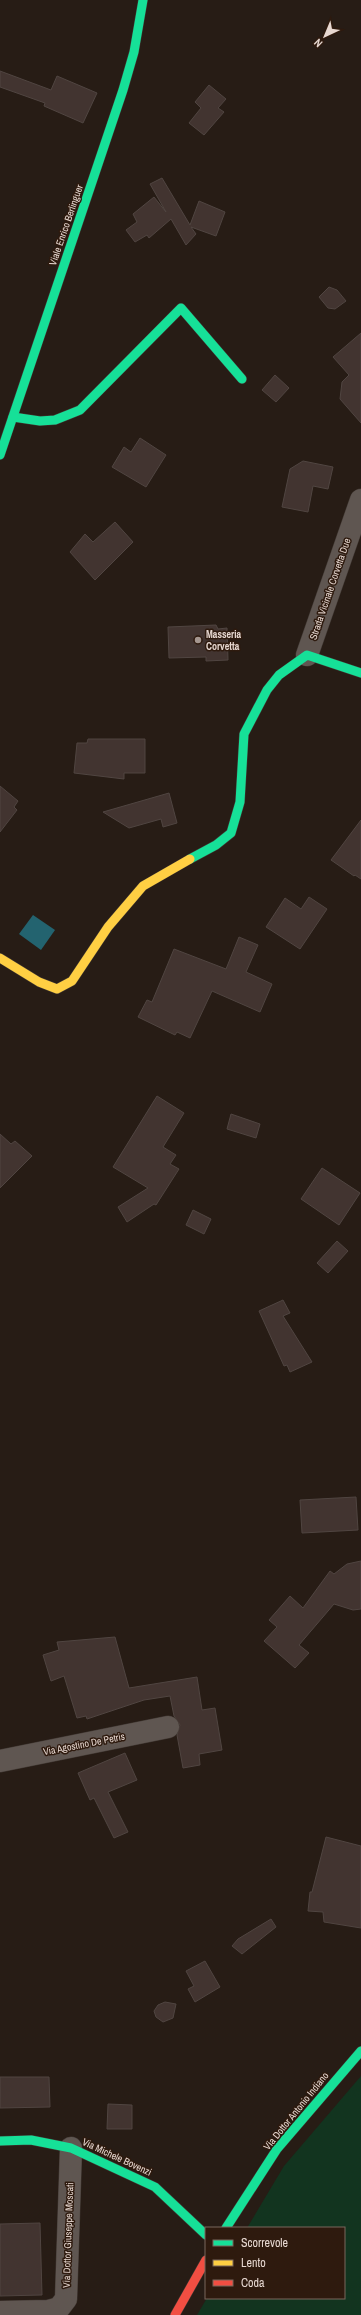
<svg xmlns="http://www.w3.org/2000/svg" width="361" height="2315" viewBox="0 0 361 2315" font-family="'Archivo Narrow',sans-serif">
<style>
.green{fill:#12341f}
.water{fill:#23636f}
.building{fill:#423430;stroke:#504541}
.lines{fill:none;stroke-linecap:round;stroke-linejoin:round}
.street-casing{stroke:#423934;stroke-width:23}
.fast-casing{stroke:#423934;stroke-width:10}
.slow-casing{stroke:#423934;stroke-width:10}
.jam-casing{stroke:#423934;stroke-width:10}
.street{stroke:#5f5651;stroke-width:22}
.fast{stroke:#16e098;stroke-width:9}
.slow{stroke:#ffcf43;stroke-width:9}
.jam{stroke:#f24e42;stroke-width:9}
.poi-dot{fill:#a4968f;stroke:#2e1a0e;stroke-width:1.5}
.labels{text-anchor:middle;dominant-baseline:central;stroke-width:3;stroke-linejoin:round;paint-order:stroke}
.street-label{font-size:10px;fill:#e7d8d1;stroke:#2e1a0e}
.poi-label{font-size:10px;font-weight:bold;fill:#e7d8d1;stroke:#2e1a0e;text-anchor:start}
</style>
<rect width="100%" height="100%" fill="#271c15"/>
<path class="green" d="M361,2076V2315H197L207,2298H344V2228H247L284,2166Z"/>
<path class="water" d="M33,915L55,930L41,950L19,934Z"/>
<g class="building">
<path d="M0,71L51,90L57,76L97,93L83,123L44,106L45,103L0,87Z"/>
<path d="M209,85L226,99L218,108L224,112L204,135L189,123L201,108L195,102Z"/>
<path d="M162,178L190,225L199,201L225,212L216,236L191,227L196,234L186,245L171,219L149,238L147,235L135,242L126,230L137,222L133,214L154,197L166,212L150,184Z"/>
<path d="M329,287L337,290L346,301L335,309L328,308L319,297Z"/>
<path d="M361,333V423L340,399L342,382L349,375L333,357Z"/>
<path d="M275,375L289,388L276,402L262,390Z"/>
<path d="M140,438L166,455L146,487L112,467L124,447L131,452Z"/>
<path d="M303,461L333,467L328,489L313,486L308,512L282,507L290,469Z"/>
<path d="M115,522L133,542L95,580L70,552L85,534L93,542Z"/>
<path d="M216,625L218,629L227,628L228,660L206,661V657L169,658L168,627Z"/>
<path d="M88,739H145V773H124V779L74,773L77,743H87Z"/>
<path d="M0,786L18,801L14,807L17,810L0,832Z"/>
<path d="M169,793L177,823L163,827L161,819L129,828L103,812Z"/>
<path d="M361,820V879L355,875L354,876L331,860Z"/>
<path d="M309,897L327,909L300,949L266,927L285,898L301,909Z"/>
<path d="M239,937L258,945L246,972L272,984L260,1012L212,991L190,1038L177,1032L175,1035L138,1017L147,1000L152,1002L174,949L226,969Z"/>
<path d="M157,1096L184,1113L163,1147L176,1155L170,1164L179,1169L156,1205L154,1204L127,1222L118,1207L148,1188L113,1167Z"/>
<path d="M231,1114L260,1124L256,1138L227,1129Z"/>
<path d="M0,1134L11,1144L15,1141L32,1156L0,1188Z"/>
<path d="M322,1168L360,1193L339,1225L301,1199Z"/>
<path d="M193,1210L211,1219L204,1234L186,1225Z"/>
<path d="M337,1241L348,1251L328,1273L317,1263Z"/>
<path d="M283,1300L290,1313L283,1316L312,1362L290,1372L287,1365L284,1366L259,1311Z"/>
<path d="M356,1497L358,1530L302,1533L300,1500Z"/>
<path d="M361,1561V1609L353,1610L334,1604L299,1645L309,1653L295,1668L264,1641L277,1627L269,1620L290,1596L303,1608L330,1571L334,1574L347,1564Z"/>
<path d="M115,1637L129,1688L197,1677L202,1710L215,1708L222,1750L199,1754L200,1765L183,1768L177,1735L180,1725L174,1716L170,1696L144,1700L87,1719L86,1716L77,1718L64,1676L51,1681L43,1655L59,1650L57,1642Z"/>
<path d="M125,1753L137,1780L108,1792L128,1832L114,1838L94,1798L90,1800L78,1773Z"/>
<path d="M326,1837L361,1846V1928L324,1922L323,1912L308,1911L310,1892H312Z"/>
<path d="M271,1919L276,1927L242,1954L232,1946L238,1939Z"/>
<path d="M205,1961L220,1987L195,2002L188,1989L194,1986L186,1971Z"/>
<path d="M165,2002L176,2004L173,2018L163,2022L156,2017L154,2011L158,2005Z"/>
<path d="M0,2077H49L50,2107L0,2108Z"/>
<path d="M108,2104L132,2105V2129H107Z"/>
<path d="M40,2223L42,2295L0,2296V2224Z"/>
</g>
<g class="lines">
<g class="street-casing">
<g id="street">
<path d="M307,655L361,500"/>
<path d="M0,1761L168,1727"/>
<path d="M0,2312L48,2311L59,2308L66,2299L71,2148"/>
</g>
</g>
<g class="fast-casing">
<g id="fast">
<path d="M13,417L40,421L55,420L80,410L181,308L242,379"/>
<path d="M0,455L123,90L134,52L143,0"/>
<path d="M190,859L216,845L231,833L240,802L244,734L267,690L279,675L307,655L361,673"/>
<path d="M0,2141L31,2140L71,2148L155,2187L206,2235"/>
<path d="M226,2228L277,2149L361,2051"/>
</g>
</g>
<g class="slow-casing">
<path id="slow" d="M0,958L39,982L57,989L72,981L108,927L143,886L190,859"/>
</g>
<g class="jam-casing">
<path id="jam" d="M175,2315L206,2260"/>
</g>
<use href="#street" class="street"/>
<use href="#fast" class="fast"/>
<use href="#slow" class="slow"/>
<use href="#jam" class="jam"/>
</g>
<circle class="poi-dot" cx="198" cy="640" r="4"/>
<g class="labels">
<g class="street-label">
<text transform="translate(66 225) rotate(-71)">Viale Enrico Berlinguer</text>
<text transform="translate(330 589) rotate(-71)">Strada Vicinale Corvetta Due</text>
<text transform="translate(84 1744) rotate(-11)">Via Agostino De Petris</text>
<text transform="translate(296 2111) rotate(-51)">Via Dottor Antonio Indiano</text>
<text transform="translate(117 2157) rotate(25)">Via Michele Bovenzi</text>
<text transform="translate(68 2235) rotate(-88)">Via Dottor Giuseppe Moscati</text>
</g>
<g class="poi-label">
<text x="206" y="634">Masseria<tspan x="206" dy="12">Corvetta</tspan></text>
</g>
</g>
<rect x="205" y="2227" width="140" height="72" fill="#2e1a0e" stroke="#78665c"/>
<rect x="213" y="2240" width="20" height="6" fill="#16e098" stroke="#78665c"/>
<text x="241" y="2247" font-size="12" fill="#e7d8d1">Scorrevole</text>
<rect x="213" y="2260" width="20" height="6" fill="#ffcf43" stroke="#78665c"/>
<text x="241" y="2267" font-size="12" fill="#e7d8d1">Lento</text>
<rect x="213" y="2280" width="20" height="6" fill="#f24e42" stroke="#78665c"/>
<text x="241" y="2287" font-size="12" fill="#e7d8d1">Coda</text>
<g transform="translate(325 36) rotate(224)" stroke="#2e1a0e" stroke-width="3" paint-order="stroke">
<path d="M0-3L7 15L0 10L-7 15Z" fill="#e7d8d1"/>
<text y="-6" font-size="11" font-weight="bold" text-anchor="middle" fill="#e7d8d1">N</text>
</g>
</svg>
